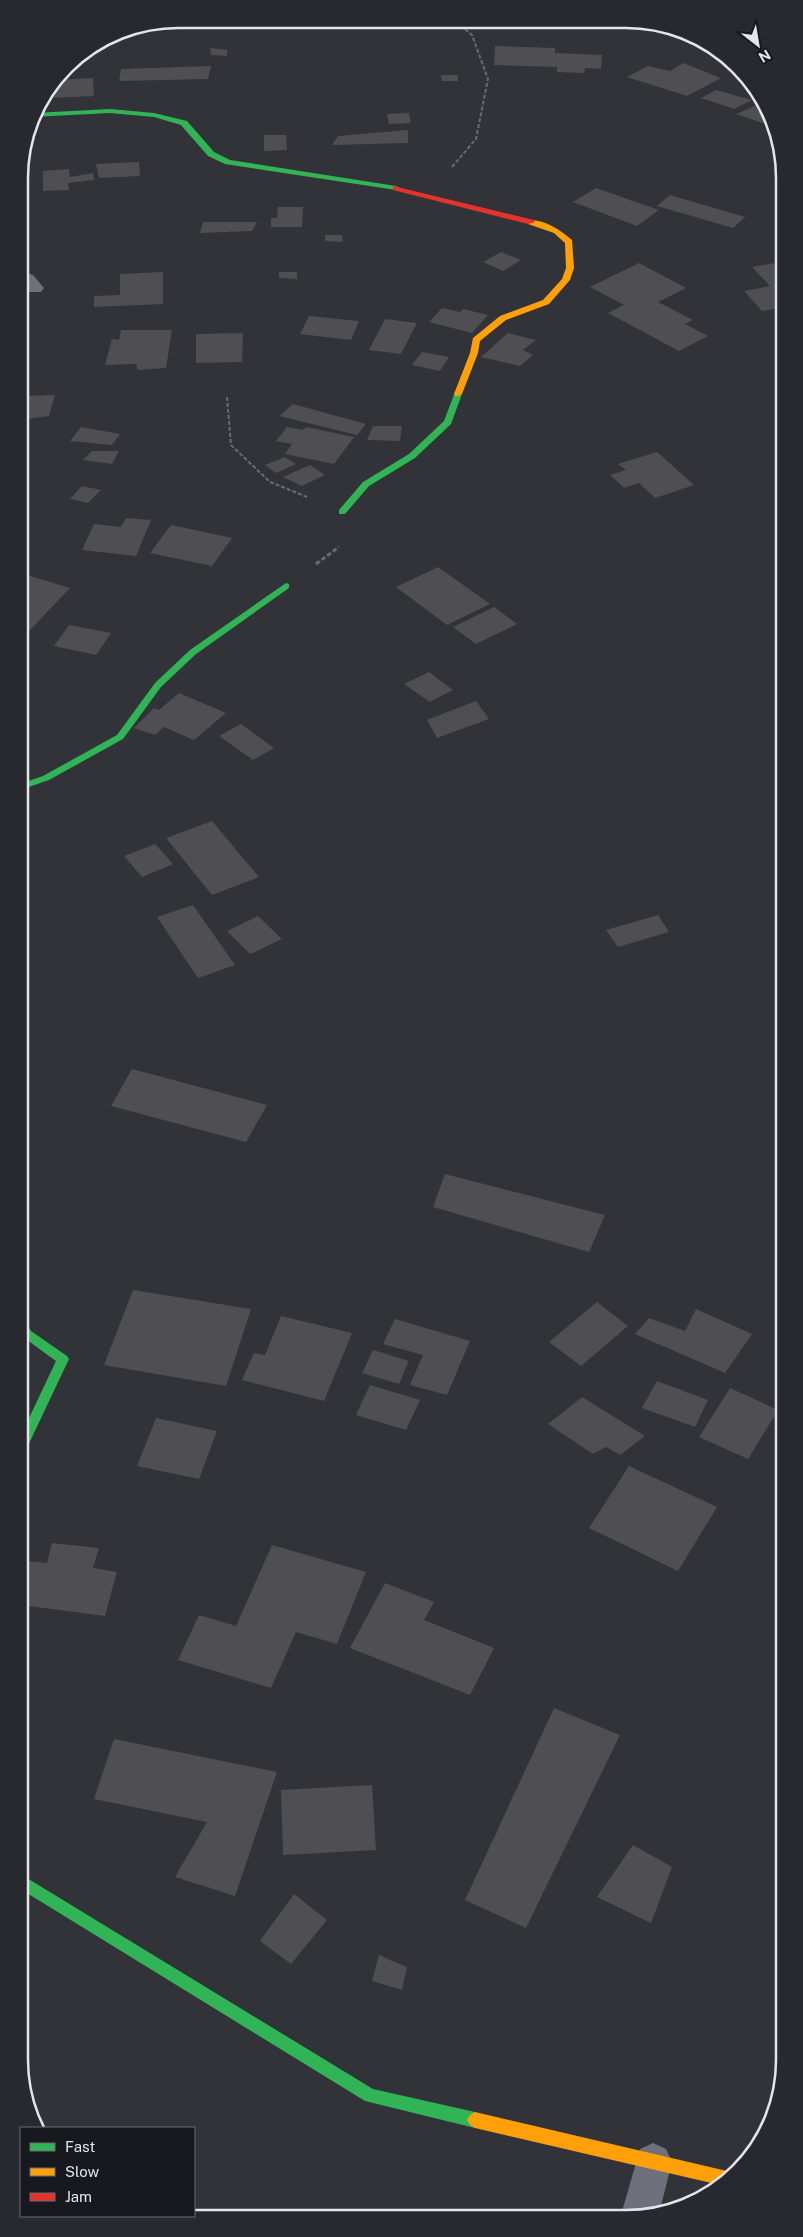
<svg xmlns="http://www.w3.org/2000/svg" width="803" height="2237" viewBox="0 0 803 2237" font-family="'Public Sans',sans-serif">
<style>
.building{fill:#4e4e53}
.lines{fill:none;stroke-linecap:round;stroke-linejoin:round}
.path-far1{stroke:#696a72;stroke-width:2;stroke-dasharray:4 2;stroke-linecap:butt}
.path{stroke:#696a72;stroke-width:3;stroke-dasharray:4.5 2.5;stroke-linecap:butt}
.street{fill:#6f707c;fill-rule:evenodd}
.fast{fill:#30b455;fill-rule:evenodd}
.slow{fill:#ff9f0a;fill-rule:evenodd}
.jam{fill:#e5322d;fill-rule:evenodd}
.rim{fill:none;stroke:#e4e5ec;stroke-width:2.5}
</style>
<rect width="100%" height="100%" fill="#323339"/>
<g class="building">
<path d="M495,46L555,48V53L602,55L601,69L585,68L584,73L557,72V67L494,65Z"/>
<path d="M210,48L227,50V56L211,55Z"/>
<path d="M683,63L721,78L687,96L627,77L648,66L670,71Z"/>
<path d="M211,66L208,79L119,81L121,69Z"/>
<path d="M441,75H458V81H442Z"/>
<path d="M93,78L94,96L50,98V87L56,80Z"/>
<path d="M716,90L752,100L734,109L701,98Z"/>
<path d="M757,105L767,109L774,127L736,114Z"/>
<path d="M409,113L411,123L389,124L387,114Z"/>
<path d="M408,130V143L332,145L338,136Z"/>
<path d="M264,135H286L287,150L264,151Z"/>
<path d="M139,162L140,176L99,178L96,164Z"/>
<path d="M69,169L70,177L93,173L94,180L68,183L69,190L43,191V171Z"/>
<path d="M596,188L659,210L637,226L573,202Z"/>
<path d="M670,195L745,217L733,228L657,206Z"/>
<path d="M278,207H303L302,227H271V218H277Z"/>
<path d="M203,222H257L252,231L200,233Z"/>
<path d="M325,235H342L343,242L325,241Z"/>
<path d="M501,252L521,260L503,271L483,262Z"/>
<path d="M639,263L686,288L658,302L693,320L685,324L708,336L679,351L608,313L624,305L590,287Z"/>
<path d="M774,263L781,270V308L762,311L744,291L770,286L752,267Z"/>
<path d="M163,272V304L94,307V296L120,295V274Z"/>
<path d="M279,272H297V279L279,278Z"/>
<path d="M442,308L460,312L463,309L488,315L472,333L429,322Z"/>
<path d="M309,316L359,321L351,340L300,334Z"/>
<path d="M385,319L417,323L401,354L369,350Z"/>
<path d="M121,330H172L166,368L138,370L136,364L105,365L112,339L119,340Z"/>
<path d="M243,333L242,362L196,363V334Z"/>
<path d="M508,333L536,340L523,350L533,355L520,366L481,357Z"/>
<path d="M422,352L449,357L440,371L412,365Z"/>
<path d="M55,395L49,416L19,420L21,396Z"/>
<path d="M293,404L366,424L357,435L279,416Z"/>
<path d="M373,426H402L400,441L367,440Z"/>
<path d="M81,427L120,434L112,445L70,441Z"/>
<path d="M287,427L303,430L306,427L354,437L334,464L285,454L292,444L276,441Z"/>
<path d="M92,451H119L112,464L83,460Z"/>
<path d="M657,452L694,485L655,498L639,483L624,488L610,475L626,470L618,464Z"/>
<path d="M285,457L296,464L276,473L265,465Z"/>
<path d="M310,465L325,475L302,486L283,477Z"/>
<path d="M82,486L101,490L88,503L70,499Z"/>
<path d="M126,518L151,520L136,556L82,550L94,524L121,527Z"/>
<path d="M171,525L232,538L212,566L150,553Z"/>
<path d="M438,567L490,604L447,625L396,587Z"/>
<path d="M20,573L70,588L30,630L20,627Z"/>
<path d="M494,607L517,624L476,644L453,627Z"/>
<path d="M69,625L111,633L96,655L54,646Z"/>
<path d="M429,672L453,690L430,702L404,684Z"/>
<path d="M179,693L226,713L194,740L164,727L155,735L134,728L154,708L159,710Z"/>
<path d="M476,701L489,719L437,738L427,720Z"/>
<path d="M241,724L274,748L253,760L219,736Z"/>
<path d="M212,821L259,877L212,895L166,838Z"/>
<path d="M155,844L173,864L142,877L124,856Z"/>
<path d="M193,905L235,965L198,978L157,917Z"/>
<path d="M658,915L669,932L618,947L606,930Z"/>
<path d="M258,916L282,939L250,954L227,931Z"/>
<path d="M132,1069L267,1105L246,1142L111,1106Z"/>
<path d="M445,1174L605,1215L589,1252L433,1207Z"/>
<path d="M133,1290L251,1309L226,1386L104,1365Z"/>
<path d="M597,1302L628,1326L581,1366L549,1342Z"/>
<path d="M696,1309L752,1334L725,1373L635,1334L649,1318L685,1331Z"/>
<path d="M281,1316L352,1333L324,1401L242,1380L254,1353L265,1355Z"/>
<path d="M395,1319L470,1341L447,1395L410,1385L423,1355L383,1344Z"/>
<path d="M373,1350L409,1361L399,1384L362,1373Z"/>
<path d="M657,1381L708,1400L695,1427L642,1408Z"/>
<path d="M370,1385L420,1400L406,1430L356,1415Z"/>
<path d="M730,1388L778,1410L748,1459L699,1437Z"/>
<path d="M582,1397L645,1436L620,1455L606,1447L593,1454L548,1424Z"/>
<path d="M156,1418L217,1431L199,1479L137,1466Z"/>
<path d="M629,1466L717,1507L678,1571L589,1528Z"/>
<path d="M52,1543L99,1548L93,1568L117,1572L105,1616L21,1605V1574L25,1561L47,1563Z"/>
<path d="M272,1545L366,1572L337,1644L296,1632L271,1688L178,1660L199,1615L236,1626Z"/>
<path d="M385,1583L434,1602L424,1620L494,1648L470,1695L350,1648Z"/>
<path d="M554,1708L620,1735L526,1928L465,1900Z"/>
<path d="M114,1739L277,1772L235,1896L175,1877L207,1822L94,1799Z"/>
<path d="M372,1785L376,1850L283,1855L281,1790Z"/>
<path d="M633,1845L672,1867L651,1923L597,1897Z"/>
<path d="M294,1894L327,1920L291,1964L260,1941Z"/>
<path d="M379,1955L407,1967L402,1990L372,1981Z"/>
</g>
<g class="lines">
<g class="path-far1">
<path d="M452,167L476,139L488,79L472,35L455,21"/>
<path d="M227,397L231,445L270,482L307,497"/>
</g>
<path class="path" d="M316,564L339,547"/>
<g class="street">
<path d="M19,271L33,275L44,288L41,292H27L19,283Z"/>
<path d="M653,2143L666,2149L672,2162L659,2214L621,2215L640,2149Z"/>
</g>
<g class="fast">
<path d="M110,109L154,113L187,121L214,152L230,160L396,186L400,188L396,190L225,164L208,156L181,125L154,117L110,113L32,117L34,113Z"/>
<path d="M455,392H458L462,394L451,424L415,458L369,486L345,514H339V510L363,482L409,454L444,421Z"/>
<path d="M286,583L289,584V588L196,654L161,687L123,739L49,780L20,790V784L43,776L117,735L155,683L190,650Z"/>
<path d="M21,1321L25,1323L31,1331L67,1356L69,1359L25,1452L21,1453V1435L56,1361L23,1337L21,1335Z"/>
<path d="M22,1875L373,2089L475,2112L480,2115L483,2120L480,2125L475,2128L365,2101L22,1890Z"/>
</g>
<g class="slow">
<path d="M528,220C544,219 561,230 572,240L574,268L570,280L549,304L506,320L480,341L478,353L462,394L458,396H455L454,394L470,353L473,338L500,316L543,300L562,279L566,268L565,243L554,233L528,224Z"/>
<path d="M475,2112L727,2171L733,2174L720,2185L475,2128L470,2125L467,2120L470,2115Z"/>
</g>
<path class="jam" d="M393,186L534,220L535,222L528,224L393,190Z"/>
</g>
<path d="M0 0H803V2237H0ZM178 28H626A150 150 0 0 1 776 178V2060A150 150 0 0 1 626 2210H178A150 150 0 0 1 28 2060V178A150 150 0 0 1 178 28Z" fill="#28292e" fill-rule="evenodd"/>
<path class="rim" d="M178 28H626A150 150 0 0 1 776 178V2060A150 150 0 0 1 626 2210H178A150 150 0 0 1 28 2060V178A150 150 0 0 1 178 28Z"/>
<rect x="20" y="2127" width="175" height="90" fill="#18191e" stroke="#6a6b70"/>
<rect x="30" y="2143" width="25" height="8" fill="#30b455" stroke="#6a6b70"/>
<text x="65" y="2152" font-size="15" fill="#e4e5ec">Fast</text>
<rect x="30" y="2168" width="25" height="8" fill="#ff9f0a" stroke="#6a6b70"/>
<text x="65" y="2177" font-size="15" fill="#e4e5ec">Slow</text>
<rect x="30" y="2193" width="25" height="8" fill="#e5322d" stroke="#6a6b70"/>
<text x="65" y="2202" font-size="15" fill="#e4e5ec">Jam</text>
<g transform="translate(758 45) rotate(149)" stroke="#18191e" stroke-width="4" paint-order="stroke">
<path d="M0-4L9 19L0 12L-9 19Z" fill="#e4e5ec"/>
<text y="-8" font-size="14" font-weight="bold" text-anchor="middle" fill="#e4e5ec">N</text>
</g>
</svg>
